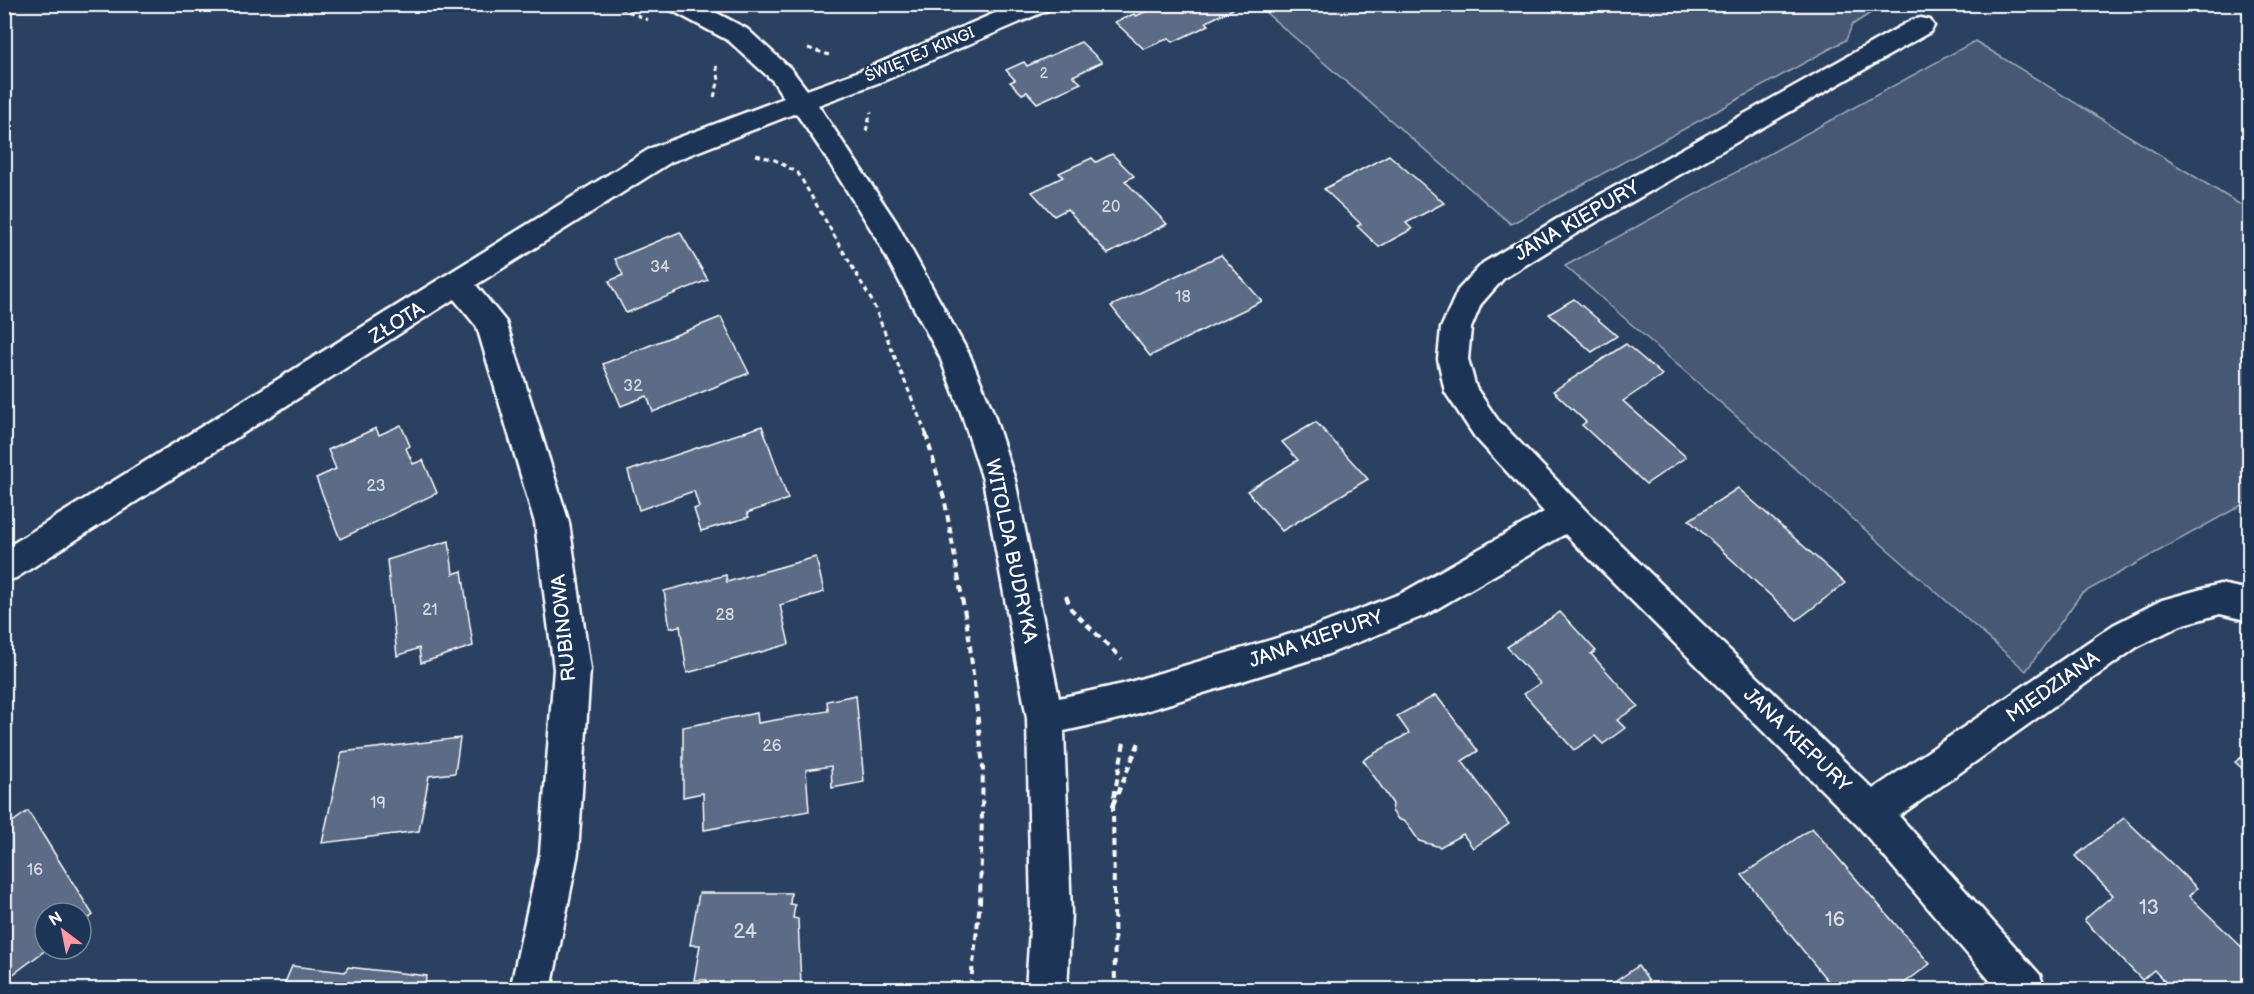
<svg xmlns="http://www.w3.org/2000/svg" width="2254" height="994" viewBox="0 0 2254 994" font-family="'Balsamiq Sans',sans-serif">
<style>
.green{fill:#465975;stroke:#a2acba;stroke-width:1.5}
.building{fill:#5b6c86;stroke:#fff;stroke-width:1.5}
.lines{fill:none;stroke-linecap:round;stroke-linejoin:round}
.minor-casing{stroke:#fff;stroke-width:5}
.path-far1{stroke:#fff;stroke-width:3;stroke-dasharray:5 4;stroke-linecap:butt}
.path{stroke:#fff;stroke-width:4;stroke-dasharray:7 5;stroke-linecap:butt}
.minor{fill:#1d3557;fill-rule:evenodd}
.labels{text-anchor:middle;dominant-baseline:central;stroke-width:4.5;stroke-linejoin:round;paint-order:stroke}
.far-number-label{font-size:14px;fill:#d6dae1}
.far-street-label{font-size:16px;fill:#fff;stroke:#1d3557}
.number-label{font-size:16px;fill:#d6dae1}
.street-label{font-size:20px;fill:#fff;stroke:#1d3557}
.near-number-label{font-size:20px;fill:#d6dae1}
</style>
<rect width="100%" height="100%" fill="#2a4161"/>
<filter id="ink" filterUnits="userSpaceOnUse"><feTurbulence type="fractalNoise" baseFrequency=".0167" numOctaves="2"/><feDisplacementMap in="SourceGraphic" scale="12" xChannelSelector="R" yChannelSelector="G"/><feConvolveMatrix kernelMatrix="1 2 1 2 8 2 1 2 1" color-interpolation-filters="sRGB"/></filter>
<g filter="url(#ink)">
<g class="green">
<path d="M1257,5H1883L1852,25L1846,40L1511,224Z"/>
<path d="M1975,41L2249,210V501L2081,594L2026,671L1565,266Z"/>
</g>
<g class="building">
<path d="M1161,4H1228L1233,9L1206,22L1209,25L1173,42L1169,38L1144,49L1115,22L1134,14L1136,16Z"/>
<path d="M1081,42L1102,62L1073,76L1081,83L1037,103L1027,92L1022,94L1010,82L1015,80L1006,70L1024,62L1027,66Z"/>
<path d="M1112,154L1134,176L1125,181L1167,224L1108,254L1067,209L1054,216L1032,192L1063,177L1059,173L1092,158L1096,162Z"/>
<path d="M1389,155L1444,203L1406,223L1412,229L1379,247L1357,226L1361,224L1324,189Z"/>
<path d="M680,232L708,280L626,313L609,281L623,275L615,259Z"/>
<path d="M1221,255L1262,301L1150,356L1111,306Z"/>
<path d="M1574,299L1617,336L1592,352L1549,314Z"/>
<path d="M721,317L749,373L653,412L647,396L621,406L603,364Z"/>
<path d="M1626,344L1662,375L1623,401L1686,457L1646,484L1582,425L1586,422L1553,391Z"/>
<path d="M1316,422L1368,479L1282,531L1247,491L1298,460L1282,442Z"/>
<path d="M401,425L410,446L406,448L413,464L423,460L437,493L340,539L316,478L336,469L328,450L376,428L379,435Z"/>
<path d="M762,426L788,499L747,513L749,517L701,531L694,509L699,507L694,491L639,510L628,471Z"/>
<path d="M1738,488L1845,583L1797,620L1689,520Z"/>
<path d="M449,541L453,574L462,571L473,646L421,663L419,648L397,656L387,560Z"/>
<path d="M816,557L824,592L780,605L789,644L687,673L680,626L670,628L664,591L726,575L727,582Z"/>
<path d="M1560,612L1596,651L1591,654L1638,706L1617,720L1625,728L1603,744L1595,736L1574,750L1524,694L1540,683L1507,647Z"/>
<path d="M856,695L864,782L832,788L831,766L806,770L809,811L704,830L703,793L683,797V727L757,713L758,723L828,711L827,701Z"/>
<path d="M1436,695L1478,751L1462,761L1509,824L1473,848L1463,834L1440,847L1419,841L1406,822L1398,819L1392,811L1393,804L1363,760L1409,733L1397,716Z"/>
<path d="M460,738L455,773L429,776L419,831L322,843L342,752Z"/>
<path d="M2250,751V775L2235,762Z"/>
<path d="M28,811L93,915L81,924V913H45V949H47L4,981V828Z"/>
<path d="M2124,818L2197,888L2189,896L2250,955V982L2241,990H2173L2154,970L2142,980L2084,920L2113,895L2075,856Z"/>
<path d="M1812,828L1930,964L1895,990H1835L1742,875Z"/>
<path d="M699,893H791L790,904L795,905L793,918L798,919L801,985L782,990H705L707,980H694L700,945H690Z"/>
<path d="M292,966L345,972L348,967L427,976L422,990H282Z"/>
<path d="M1638,966L1655,990H1603L1625,975Z"/>
</g>
<g class="lines">
<g class="minor-casing">
<path id="minor" d="M668,4H700L747,29L791,69L807,90L865,69L1016,4H1051L1048,10L883,81L818,105L896,222L970,356L993,412L1015,480L1059,698L1123,684L1311,628L1402,593L1544,512L1475,437L1445,392L1438,359L1441,328L1458,290L1483,263L1557,219L1912,20L1921,18L1930,20L1934,26L1930,32L1577,233L1503,279L1481,304L1471,328L1468,359L1476,388L1497,419L1594,519L1873,789L2113,625L2162,600L2220,584L2250,590V621L2220,614L2181,625L2137,647L1899,816L2040,975L2045,990H1998L1858,826L1565,534L1426,615L1326,655L1123,718L1064,731L1071,913L1067,990H1026L1031,913L1027,718L983,480L961,412L940,357L874,234L822,151L796,113L671,162L476,285L506,322L569,523L590,669L578,853L551,990H510L540,853L554,669L535,523L477,327L454,299L16,578L4,582V549L651,148L784,98L773,81L729,41L671,10Z"/>
</g>
<g class="path-far1">
<path d="M612,4L648,20"/>
<path d="M808,48L829,55"/>
<path d="M714,97L719,80L716,64"/>
<path d="M866,131L871,112"/>
<path d="M756,155L775,160L798,173L872,301L927,436"/>
</g>
<g class="path">
<path d="M926,434L945,502L969,637L983,767L980,903L970,990"/>
<path d="M1066,596L1071,609L1122,659"/>
<path d="M1114,797L1124,742"/>
<path d="M1113,804L1115,990"/>
<path d="M1113,805L1140,740"/>
</g>
<use href="#minor" class="minor"/>
</g>
</g>
<g class="labels">
<g class="far-number-label">
<text x="1044" y="73">2</text>
</g>
<g class="far-street-label">
<text transform="translate(920 55) rotate(-23)">ŚWIĘTEJ KINGI</text>
</g>
<g class="number-label">
<text x="1111" y="207">20</text>
<text x="660" y="267">34</text>
<text x="1183" y="297">18</text>
<text x="633" y="386">32</text>
<text x="376" y="486">23</text>
<text x="430" y="610">21</text>
<text x="725" y="615">28</text>
<text x="772" y="746">26</text>
<text x="378" y="803">19</text>
<text x="35" y="870">16</text>
</g>
<g class="street-label">
<text transform="translate(1577 221) rotate(-30)">JANA KIEPURY</text>
<text transform="translate(397 323) rotate(-32)">ZŁOTA</text>
<text transform="translate(1011 551) rotate(78)">WITOLDA BUDRYKA</text>
<text transform="translate(564 628) rotate(-96)">RUBINOWA</text>
<text transform="translate(1316 639) rotate(-19)">JANA KIEPURY</text>
<text transform="translate(2053 687) rotate(-35)">MIEDZIANA</text>
<text transform="translate(1797 740) rotate(44)">JANA KIEPURY</text>
</g>
<g class="near-number-label">
<text x="2149" y="908">13</text>
<text x="1835" y="920">16</text>
<text x="745" y="932">24</text>
</g>
</g>
<rect width="2254" height="994" fill="none" stroke="#1d3557" stroke-width="24"/>
<rect x="12" y="12" width="2230" height="970" fill="none" stroke="#fff" stroke-width="2" filter="url(#ink)"/>
<g transform="translate(63 931) rotate(328)"><circle r="28" fill="#1d3557" stroke="#77869a" stroke-width="1.5"/>
<path d="M0-4.5L10 22L0 15L-10 22Z" fill="#ff9aa2"/>
<text y="-9" font-size="16" font-weight="bold" text-anchor="middle" fill="#ffffff">N</text>
</g>
</svg>
